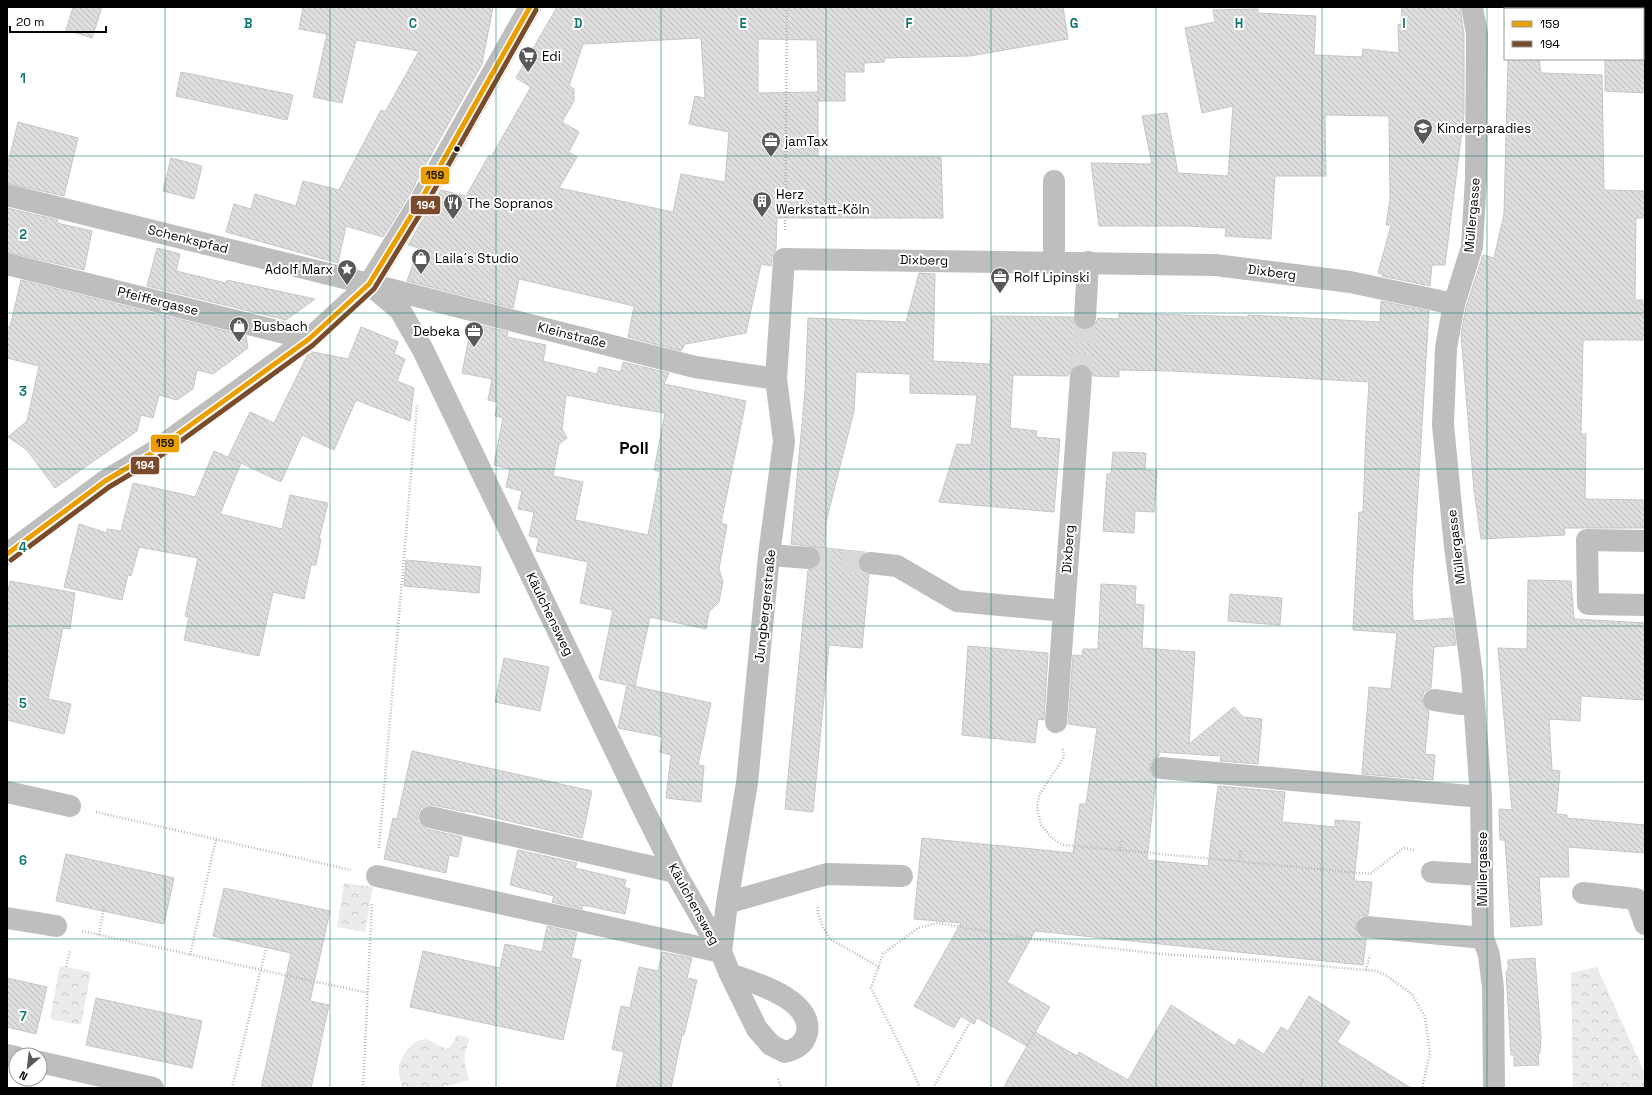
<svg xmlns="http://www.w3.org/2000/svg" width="1652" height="1095" viewBox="0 0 1652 1095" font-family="'Space Grotesk',sans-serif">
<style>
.forest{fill:url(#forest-crowns)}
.building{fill:url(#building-back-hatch);stroke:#c6c6c6;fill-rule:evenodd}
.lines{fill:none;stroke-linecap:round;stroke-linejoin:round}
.minor-tunnel{stroke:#d9d9d9;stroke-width:22;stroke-dasharray:22 11;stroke-linecap:butt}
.path{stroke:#b9b9b9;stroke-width:2.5;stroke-dasharray:1 2;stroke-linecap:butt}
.minor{stroke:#bebebe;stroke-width:22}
.bus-1-casing{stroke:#fff;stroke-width:8}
.bus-2-casing{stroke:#fff;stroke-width:8}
.bus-1{stroke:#eb9e00;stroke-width:5}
.bus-2{stroke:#7a4b2a;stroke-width:5}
.grid{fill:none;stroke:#0f766e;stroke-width:1;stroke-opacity:0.55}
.bus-dot{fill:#000;stroke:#fff;stroke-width:1.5}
.labels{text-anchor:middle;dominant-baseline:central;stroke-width:4;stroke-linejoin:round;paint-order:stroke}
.poi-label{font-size:13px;fill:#000;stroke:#fff;text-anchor:start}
.street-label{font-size:13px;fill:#000;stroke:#fff}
.district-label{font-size:17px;font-weight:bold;fill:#000;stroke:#fff}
.grid-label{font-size:13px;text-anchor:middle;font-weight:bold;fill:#0f766e;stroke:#fff;stroke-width:4;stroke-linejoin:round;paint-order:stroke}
.line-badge{stroke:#fff;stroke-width:1.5}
.badge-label{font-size:11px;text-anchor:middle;font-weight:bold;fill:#fff}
.pale-badge-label{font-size:11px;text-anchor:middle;font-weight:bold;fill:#111}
</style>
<defs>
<pattern id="forest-crowns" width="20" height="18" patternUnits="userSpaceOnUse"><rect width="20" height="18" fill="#ebebeb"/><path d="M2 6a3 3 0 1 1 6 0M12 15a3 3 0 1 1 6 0" fill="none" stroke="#c8c8c8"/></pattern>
<pattern id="building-back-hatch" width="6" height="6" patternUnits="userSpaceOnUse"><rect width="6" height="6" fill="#dedede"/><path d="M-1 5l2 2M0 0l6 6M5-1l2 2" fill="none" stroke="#bdbdbd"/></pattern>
</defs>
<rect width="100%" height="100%" fill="#fff"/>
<g class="forest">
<path d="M344,883L373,887L365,932L337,927Z"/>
<path d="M60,966L91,972L81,1025L50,1019Z"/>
<path d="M1597,967L1645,1074V1088H1573L1571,973Z"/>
<path d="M457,1035L467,1037L470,1040C461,1057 465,1063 469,1080L439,1088H402C401,1082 398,1072 399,1066C403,1053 412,1040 426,1039L447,1049L451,1046Z"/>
</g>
<g class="building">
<path d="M73,7H102L92,38L66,30Z"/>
<path d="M303,7H493L482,64L415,183H416L411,192L383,237L346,226L338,263L226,232L234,204L251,209L255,194L296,206L303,181L339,190L381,110L385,112L419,51L356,40L342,103L313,97L327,34L299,29Z"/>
<path d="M557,7H1063L1068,39L970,56L885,58L884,62L864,63V72H845V101H818V96V157H941L943,218H777L776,249L772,258L771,266L761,264L746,333L685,344L681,351L628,337L634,306L519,279L513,308L407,281L419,248L408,245L441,190L466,196L489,155L491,157L531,87L516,78ZM701,38L705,98L695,96L689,124L729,132L725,182L681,174L673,212L559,188L577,157L569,152L579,132L562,122L574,101V89L569,86L583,44ZM758,39L817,40L818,92L758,93Z"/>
<path d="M1402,7H1460L1464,35V115L1445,265H1432L1430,286L1382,276V274L1378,273L1391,225H1386L1390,200L1389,116L1325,115L1326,176H1275L1271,239L1225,236L1226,228L1187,226H1099L1091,163L1152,164L1142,116L1167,113L1178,173L1228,176L1233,106L1202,113L1185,28L1215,22L1213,10L1258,9V13L1316,16L1314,55L1362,57L1363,49L1399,53L1398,25L1401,24Z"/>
<path d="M1508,59H1539L1541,73L1602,75L1604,190L1645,191V218H1636L1635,300H1645V340H1583L1581,434H1586L1585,499L1645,500V528H1564L1565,535L1481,539L1474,490L1461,334L1466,307L1483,255L1494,258L1504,214Z"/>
<path d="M1605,59H1645V93L1605,91Z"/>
<path d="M181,72L293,95L287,120L176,96Z"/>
<path d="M18,122L78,138L64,196L7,183V167Z"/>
<path d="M171,158L202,166L194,199L163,191Z"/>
<path d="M7,208L58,220L57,223L92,231L84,270L7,252Z"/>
<path d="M157,248L180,254L176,271L226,283L227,280L315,299L286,320L147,286Z"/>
<path d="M919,273L935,274L933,361L990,364L992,316L1073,317L1074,323L1078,328L1085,330L1091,329L1095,325L1098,318L1119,319V313L1248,317V315L1380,322L1381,301L1429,311L1412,589L1413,621L1452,618L1456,645L1434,647L1431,688L1424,692L1422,698L1423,705L1429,711L1425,754L1435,755L1433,780L1362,774L1369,687L1391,689L1397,633L1353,630L1359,512H1363L1366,431L1369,382L1172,371L1119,370V377L1093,376L1092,370L1088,366L1082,364L1076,365L1071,369L1068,376L1013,375L1010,428L1037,431L1036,437L1060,439L1054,512L939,502L957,444L971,445L977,395L910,393V374L856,372L854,411L826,522L825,548L791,544L805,391L808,318L906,322Z"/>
<path d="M21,280L246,336L248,348L213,374L197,370L193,389L177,400L159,395L153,418L141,415L137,431L55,488L27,450L8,437L27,421L39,366L7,358V326L10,327Z"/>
<path d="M472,323L508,332L507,337L546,345L543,361L597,374L599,367L621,372L623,362L669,373L664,384L746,401L721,523L727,525L719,569L723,582L719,602L709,612L706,629L650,617L635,686L629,685L711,703L698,765L704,766L701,802L666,798L671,755L660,752L663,737L618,728L627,685L599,679L613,610L580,603L588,562L536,551L539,538L529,536L534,512L518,509L522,491L506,487L510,469L494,465L503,418L495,416L498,402L488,400L492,379L462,373ZM566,395L622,406L665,413L654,470L660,472L648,535L575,520L583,482L553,476L559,444L567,438L562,429Z"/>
<path d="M361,327L398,342L394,354L405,359L397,381L414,388L410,421L356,400L334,450L302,435L281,482L228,457L250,412L274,423L307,356L313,352L348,359Z"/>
<path d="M214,451L241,463L220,514L282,529L290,495L328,503L319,539H321L316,565H311L304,599L273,592L259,656L184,640L189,617L185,616L198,558L139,547L131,576L128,575L122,600L64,587L79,524L107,533V529L121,531L133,483L195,497Z"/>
<path d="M1113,452L1146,453L1145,470L1157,471L1154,512L1135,511L1134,533L1103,531L1107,474H1111Z"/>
<path d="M814,547L865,552L860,556L858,562V568L862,573L869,575L862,648L829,645L813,812L785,809L808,570L815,569L819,565L821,559L820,552Z"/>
<path d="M406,560L481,567L479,593L404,586Z"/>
<path d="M1528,580L1571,581L1574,619L1645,623V700L1581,696L1580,721L1549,719L1552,770L1560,771L1556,814L1567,815V818L1645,825V853L1568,847L1569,877H1539L1542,925L1511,927L1505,840H1500L1499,809L1512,810L1498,648L1527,649Z"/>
<path d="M10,581L75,593L70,629L63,628L48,699L71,704L64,734L7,720V596Z"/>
<path d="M1101,584L1136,586L1135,604L1144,605L1142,648L1195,652L1189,744L1234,707L1243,717L1262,719L1258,764L1220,761L1221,756L1159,752V756L1151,761L1149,766L1150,773L1156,779L1147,860L1208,866L1218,786L1285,792L1282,822L1335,827V820L1360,822L1354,881L1372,882L1368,915L1361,916L1357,920L1355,925L1356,933L1360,937L1366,939L1363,965L1035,931L1007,982L1050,1007L1027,1046L977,1018L974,1024L961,1016L954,1028L914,1006L961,923L914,919L922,838L1073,853L1080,804H1086L1097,728L1068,724L1073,655L1082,656L1083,649H1098Z"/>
<path d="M1230,594L1282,598L1280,625L1228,621Z"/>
<path d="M968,646L1048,653L1044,720L1038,719L1035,743L962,735Z"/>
<path d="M504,658L549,667L540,711L495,702Z"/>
<path d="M412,751L592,791L582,838L466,811V812L433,805H427L421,808L418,814V821L422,826L427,829L462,837L458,857L449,855L446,873L384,859L393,818L397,819Z"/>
<path d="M518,850L577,863L575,868L626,880L624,887L630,889L625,914L583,905L582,909L552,902L554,896L510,885Z"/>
<path d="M66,854L174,878L164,924L56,901Z"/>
<path d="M224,888L330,911L310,1001L329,1005L311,1088H261L291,953L213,936Z"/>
<path d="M547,926L577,933L571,958L581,960L563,1040L410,1007L423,951L500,968L505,944L542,952Z"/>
<path d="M662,952L692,958L687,978L697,980L684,1035H682L671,1088H616L624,1052L612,1049L621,1006L630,1008L639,967L658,971Z"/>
<path d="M1535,958L1541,1038L1540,1053H1538L1539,1065L1514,1066V1055H1511L1506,971H1508V960Z"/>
<path d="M7,978L47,987L36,1034L7,1027Z"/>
<path d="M1309,996L1350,1022L1337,1042L1411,1088H1003L1035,1032L1077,1056L1079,1052L1128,1080L1171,1005L1235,1046L1239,1039L1264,1054L1281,1027L1288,1031Z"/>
<path d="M96,998L202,1021L192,1068L86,1045Z"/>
</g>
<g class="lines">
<g class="minor-tunnel">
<path d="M1081,376L1085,318"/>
<path d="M809,558L870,563"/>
</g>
<g class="path">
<path d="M785,230L787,7"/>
<path d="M1063,749L1064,757L1039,795L1037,809L1041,825L1052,838L1063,845L1120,850"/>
<path d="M96,812L351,870"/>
<path d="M1121,841L1120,850L1370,874L1404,848L1414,850"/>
<path d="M379,848L417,405"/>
<path d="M1239,861L1240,851"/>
<path d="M818,907V914L823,927L830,939L879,967"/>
<path d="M82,931L368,993"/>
<path d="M99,935L104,907"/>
<path d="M190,955L216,839"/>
<path d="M66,967L70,950"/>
<path d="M1366,970L1370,955"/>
<path d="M778,1079L781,1088"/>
<path d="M232,1088L267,944"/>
<path d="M363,1088L372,903"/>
<path d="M920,1088L910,1065L871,988L883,954L918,928L938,923L1039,940L1161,954L1255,960L1376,971L1387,976L1412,994L1425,1017L1430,1053L1422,1088"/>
<path d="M933,1088L970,1022"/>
<path d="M1298,1088L1304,1078"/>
</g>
<g class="minor">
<path d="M1472,7L1477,34L1476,178L1472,247L1454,304L1446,348L1443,425L1455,547L1472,674L1481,797L1483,938L1489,955L1493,988L1494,1088"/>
<path d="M1054,181V262"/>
<path d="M7,195L369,284L695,367L776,379"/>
<path d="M7,264L309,339"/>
<path d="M369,284L400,310L423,350L643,808L675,872L721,952L730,974C755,983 813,999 807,1033C804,1045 796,1049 785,1052L771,1045L757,1029L730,974"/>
<path d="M1085,318L1088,262"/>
<path d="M1645,541L1587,540L1588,604L1645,605"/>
<path d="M7,554L105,481L152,453L309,339L369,284L422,198L530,7"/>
<path d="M769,555L809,558"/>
<path d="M870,563L897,566L957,601L1064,611"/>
<path d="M1434,700L1461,704H1474"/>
<path d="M1056,722L1081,376"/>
<path d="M1161,768L1481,797"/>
<path d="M7,792L70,806"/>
<path d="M430,817L675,872"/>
<path d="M1432,872L1482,875"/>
<path d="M377,876L721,952"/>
<path d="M1583,893L1636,899L1645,924"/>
<path d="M727,903L827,874L902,876"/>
<path d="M7,918L56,926"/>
<path d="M1367,927L1483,938"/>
<path d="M721,952L727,903L747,783L769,555L784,441L776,379L784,259L1215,265L1350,282L1454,304"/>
<path d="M7,1055L16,1057"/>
<path d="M40,1062L153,1088"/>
</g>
<g class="bus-1-casing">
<path id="bus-1" d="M7,554L105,481L152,453L309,339L369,284L422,198L530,7"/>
</g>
<g class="bus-2-casing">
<path id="bus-2" d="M11,560L109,487L156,459L313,345L374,289L428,201L536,10"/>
</g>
<use href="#bus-1" class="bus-1"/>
<use href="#bus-2" class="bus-2"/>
</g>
<path class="grid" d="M165,7V1088M330,7V1088M496,7V1088M661,7V1088M826,7V1088M991,7V1088M1156,7V1088M1322,7V1088M1487,7V1088M7,156H1645M7,313H1645M7,469H1645M7,626H1645M7,782H1645M7,939H1645"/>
<defs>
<g id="supermarket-pin" transform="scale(1)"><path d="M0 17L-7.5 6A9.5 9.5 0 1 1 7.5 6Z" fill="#595959" stroke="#fff"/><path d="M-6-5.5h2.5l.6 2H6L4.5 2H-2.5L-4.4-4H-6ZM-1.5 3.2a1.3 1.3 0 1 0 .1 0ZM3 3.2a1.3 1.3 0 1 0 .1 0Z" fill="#fff"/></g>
<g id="school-pin" transform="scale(1)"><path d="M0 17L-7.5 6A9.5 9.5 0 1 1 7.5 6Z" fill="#595959" stroke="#fff"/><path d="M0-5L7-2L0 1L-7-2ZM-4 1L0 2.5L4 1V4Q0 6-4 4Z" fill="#fff"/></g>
<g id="office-pin" transform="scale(1)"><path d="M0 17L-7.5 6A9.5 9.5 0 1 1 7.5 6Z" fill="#595959" stroke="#fff"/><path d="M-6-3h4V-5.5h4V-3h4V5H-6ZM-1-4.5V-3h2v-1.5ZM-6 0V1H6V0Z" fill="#fff"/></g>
<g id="building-pin" transform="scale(1)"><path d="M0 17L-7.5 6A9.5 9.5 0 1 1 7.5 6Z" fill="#595959" stroke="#fff"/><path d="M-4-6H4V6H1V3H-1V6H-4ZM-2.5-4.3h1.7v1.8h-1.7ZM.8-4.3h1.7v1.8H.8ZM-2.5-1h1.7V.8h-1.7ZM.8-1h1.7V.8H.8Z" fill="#fff"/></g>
<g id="restaurant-pin" transform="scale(1)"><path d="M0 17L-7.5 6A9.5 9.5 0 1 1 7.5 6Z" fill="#595959" stroke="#fff"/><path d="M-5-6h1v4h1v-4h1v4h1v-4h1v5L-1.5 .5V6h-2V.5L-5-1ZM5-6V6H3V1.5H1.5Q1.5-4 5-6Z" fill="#fff"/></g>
<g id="shop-pin" transform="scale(1)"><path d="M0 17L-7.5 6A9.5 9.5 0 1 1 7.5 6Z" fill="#595959" stroke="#fff"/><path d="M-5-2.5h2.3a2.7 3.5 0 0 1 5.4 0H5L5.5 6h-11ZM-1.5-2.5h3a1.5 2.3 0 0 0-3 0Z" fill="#fff"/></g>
<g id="sight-pin" transform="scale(1)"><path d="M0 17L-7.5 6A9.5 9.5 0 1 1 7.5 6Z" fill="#595959" stroke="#fff"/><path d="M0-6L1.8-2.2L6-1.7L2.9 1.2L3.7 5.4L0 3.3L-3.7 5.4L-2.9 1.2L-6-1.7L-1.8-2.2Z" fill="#fff"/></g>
</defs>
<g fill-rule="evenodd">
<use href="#supermarket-pin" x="528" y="56"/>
<use href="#school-pin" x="1423" y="128"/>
<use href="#office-pin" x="771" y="141"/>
<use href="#building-pin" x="762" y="201"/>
<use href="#restaurant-pin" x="453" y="203"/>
<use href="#shop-pin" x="421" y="258"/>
<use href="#sight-pin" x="347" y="269"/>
<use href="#office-pin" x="1000" y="277"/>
<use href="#shop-pin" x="239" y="326"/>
<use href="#office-pin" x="474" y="331"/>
</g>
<circle class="bus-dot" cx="457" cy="149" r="3.5"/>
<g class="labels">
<g class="poi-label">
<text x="542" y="56">Edi</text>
<text x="1437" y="128">Kinderparadies</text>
<text x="785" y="141">jamTax</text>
<text x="776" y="194">Herz<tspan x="776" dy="15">Werkstatt-Köln</tspan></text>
<text x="467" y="203">The Sopranos</text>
<text x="435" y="258">Laila´s Studio</text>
<text x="333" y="269" text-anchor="end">Adolf Marx</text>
<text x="1014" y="277">Rolf Lipinski</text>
<text x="253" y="326">Busbach</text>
<text x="460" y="331" text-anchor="end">Debeka</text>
</g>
<g class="street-label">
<text transform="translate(1472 215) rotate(-85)">Müllergasse</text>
<text transform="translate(188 239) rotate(14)">Schenkspfad</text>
<text transform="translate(924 260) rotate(1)">Dixberg</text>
<text transform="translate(1272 272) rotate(7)">Dixberg</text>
<text transform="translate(158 301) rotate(14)">Pfeiffergasse</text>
<text transform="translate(572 335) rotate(14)">Kleinstraße</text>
<text transform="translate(1456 547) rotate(-97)">Müllergasse</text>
<text transform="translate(1068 549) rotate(-86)">Dixberg</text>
<text transform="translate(765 606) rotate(-84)">Jungbergerstraße</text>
<text transform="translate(550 614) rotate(64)">Käulchensweg</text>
<text transform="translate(1482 869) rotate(-90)">Müllergasse</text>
<text transform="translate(694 904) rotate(61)">Käulchensweg</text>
</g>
<g class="district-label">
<text x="634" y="448">Poll</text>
</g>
</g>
<g class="grid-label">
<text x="248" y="28">B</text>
<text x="413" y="28">C</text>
<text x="578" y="28">D</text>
<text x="743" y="28">E</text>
<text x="909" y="28">F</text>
<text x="1074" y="28">G</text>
<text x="1239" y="28">H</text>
<text x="1404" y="28">I</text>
<text x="23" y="83">1</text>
<text x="23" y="239">2</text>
<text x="23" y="396">3</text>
<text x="23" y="552">4</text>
<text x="23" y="708">5</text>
<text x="23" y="865">6</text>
<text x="23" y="1021">7</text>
</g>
<g class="line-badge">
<rect x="420" y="166" width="30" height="19" rx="4" fill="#eb9e00"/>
<rect x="410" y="195" width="31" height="20" rx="4" fill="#7a4b2a"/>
<rect x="150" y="434" width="30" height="19" rx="4" fill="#eb9e00"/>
<rect x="130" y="456" width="30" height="19" rx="4" fill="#7a4b2a"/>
</g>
<g class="badge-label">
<text x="426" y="209">194</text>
<text x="145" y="469">194</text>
</g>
<g class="pale-badge-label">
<text x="435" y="179">159</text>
<text x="165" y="447">159</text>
</g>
<rect width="1652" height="1095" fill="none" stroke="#000000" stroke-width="16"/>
<rect x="1504" y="8" width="140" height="52" fill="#ffffff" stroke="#999999"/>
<rect x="1512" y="21" width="20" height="6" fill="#eb9e00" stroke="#999999"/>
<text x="1540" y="28" font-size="12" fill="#000000">159</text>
<rect x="1512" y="41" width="20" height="6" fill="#7a4b2a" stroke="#999999"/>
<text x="1540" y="48" font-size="12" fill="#000000">194</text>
<g transform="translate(28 1067) rotate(208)"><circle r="19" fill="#ffffff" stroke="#999999"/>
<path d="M0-3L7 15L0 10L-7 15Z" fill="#595959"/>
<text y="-6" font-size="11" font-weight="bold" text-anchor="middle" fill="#000000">N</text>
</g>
<path d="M10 26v6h96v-6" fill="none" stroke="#000000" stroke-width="2"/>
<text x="16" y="26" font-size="12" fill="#000000" stroke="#ffffff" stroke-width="3" paint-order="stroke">20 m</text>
</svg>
